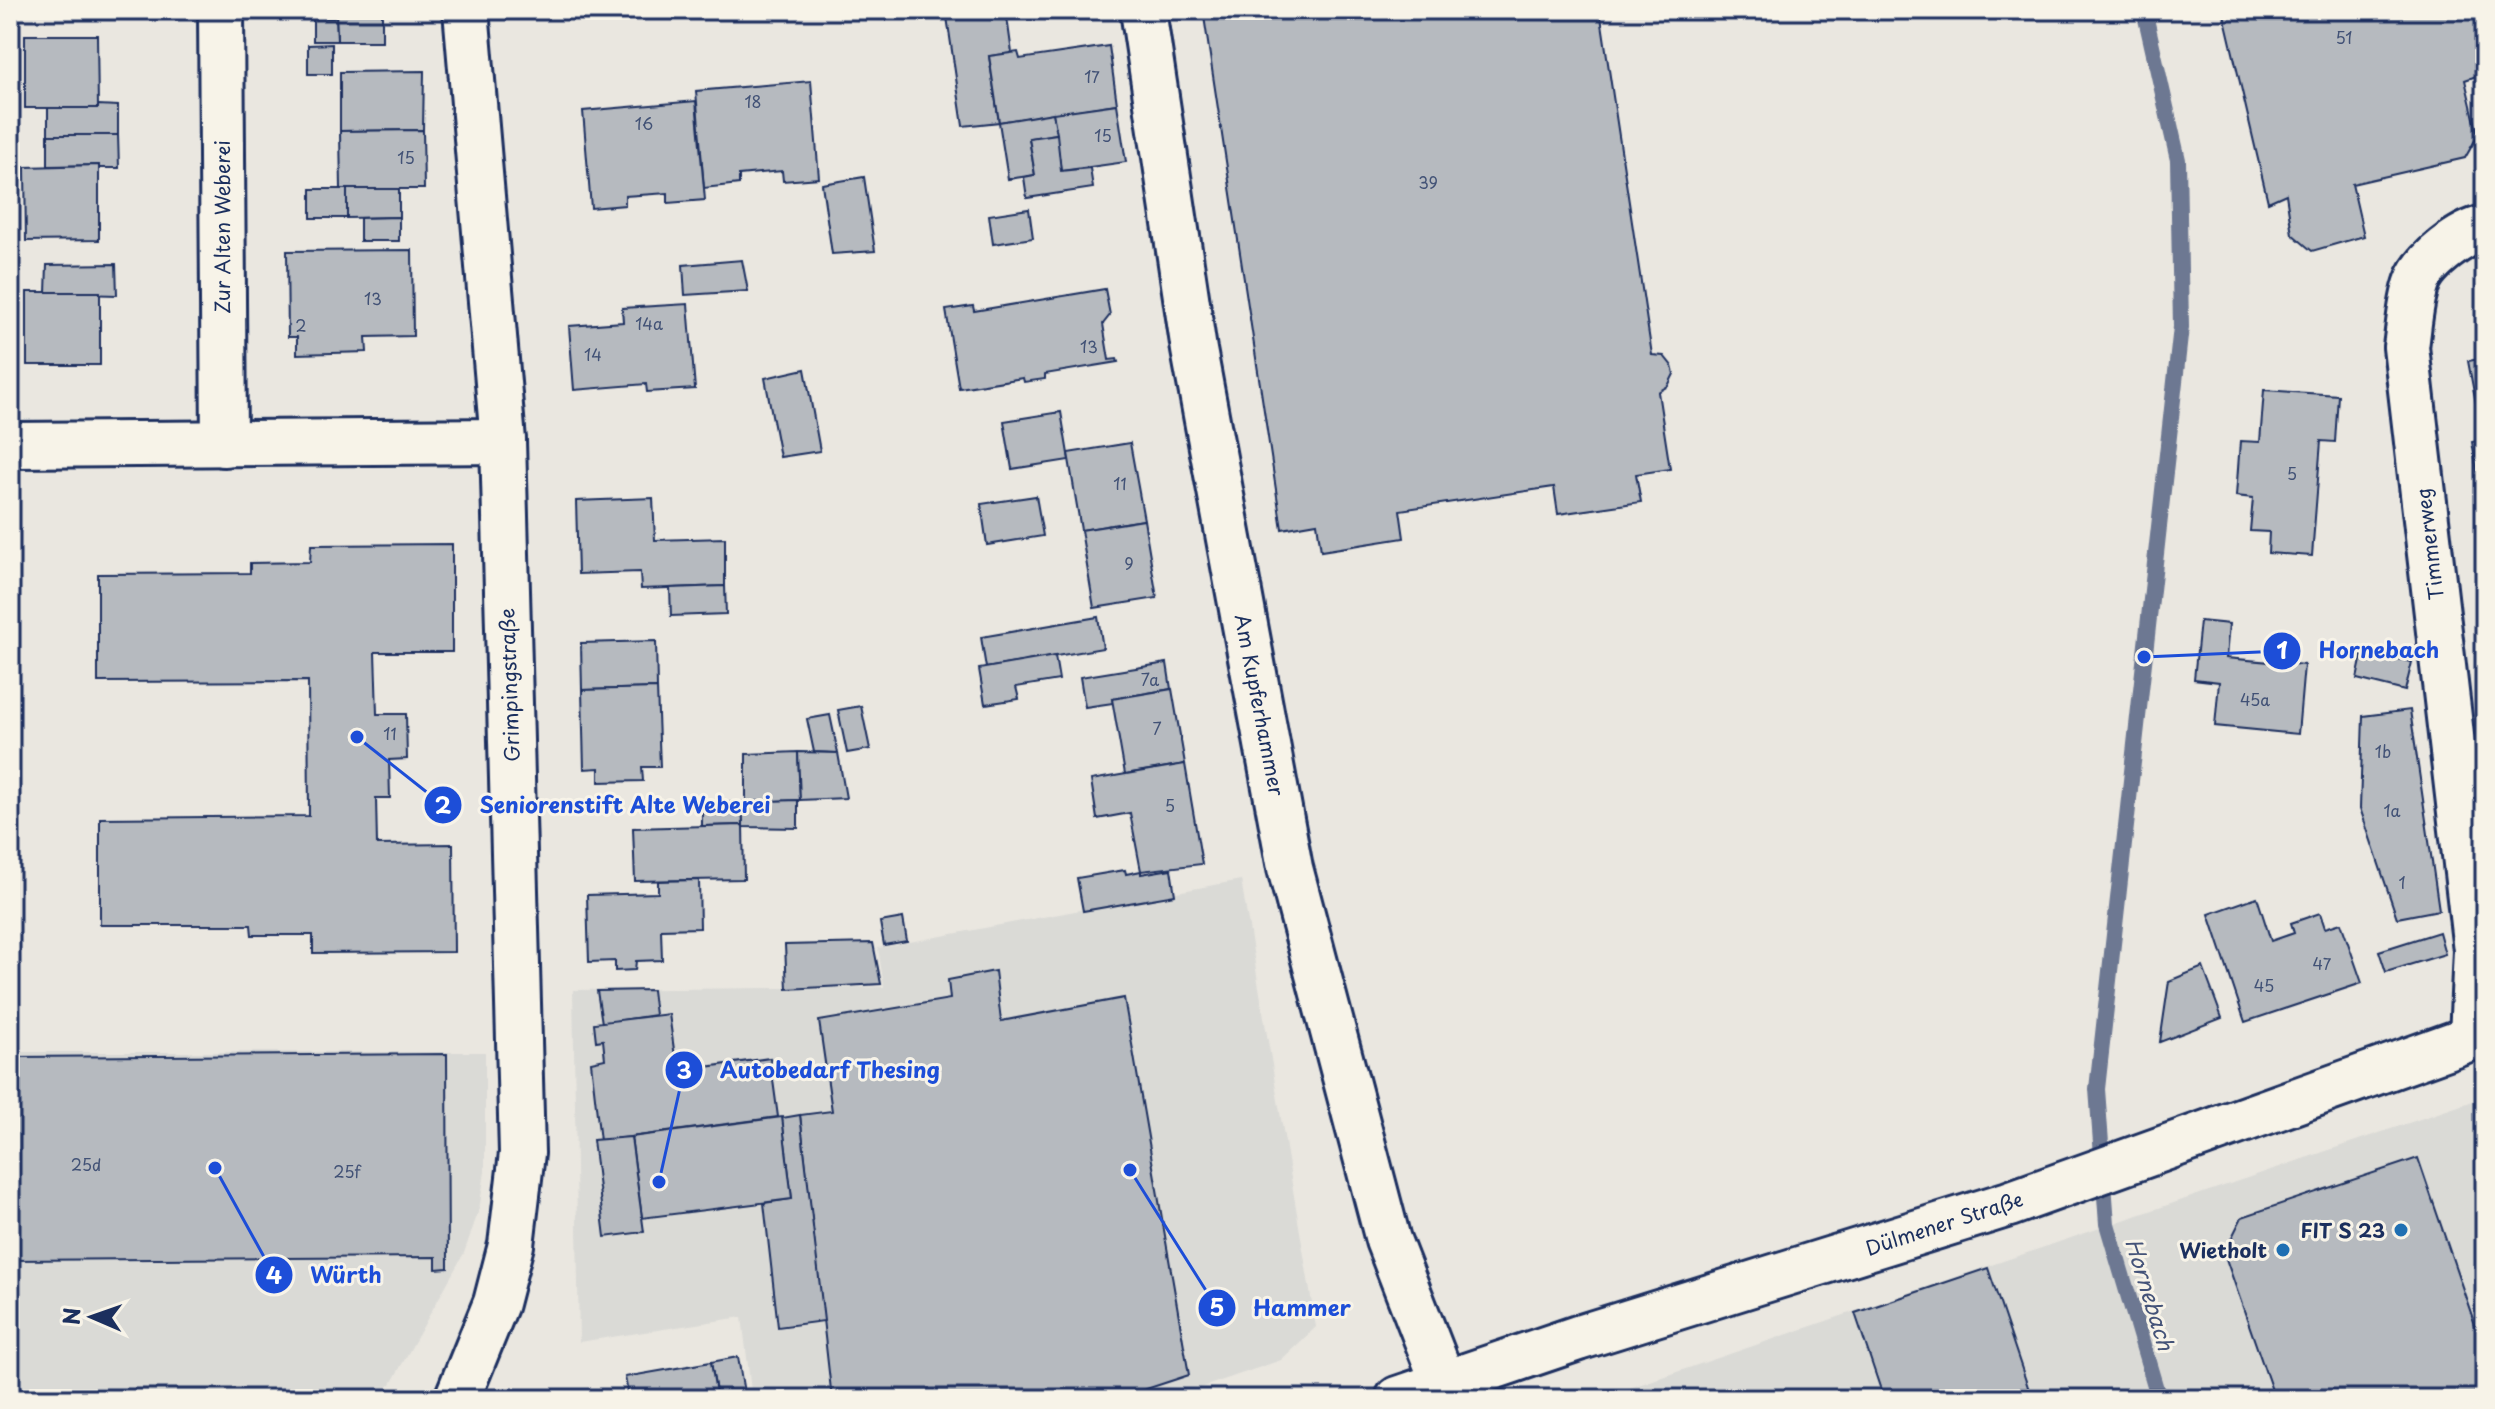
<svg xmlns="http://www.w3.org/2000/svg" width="2495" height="1409" viewBox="0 0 2495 1409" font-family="'Playpen Sans',sans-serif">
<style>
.built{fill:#dadad6}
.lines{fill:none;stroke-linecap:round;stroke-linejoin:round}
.stream{stroke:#6d7892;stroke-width:16}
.building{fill:#b6babf;stroke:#1b2f5e;stroke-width:2}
.minor-casing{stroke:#1b2f5e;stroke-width:50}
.tertiary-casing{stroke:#1b2f5e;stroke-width:50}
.minor{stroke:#f7f3e8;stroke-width:44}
.tertiary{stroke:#f7f3e8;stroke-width:44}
.poi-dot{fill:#1f6fb2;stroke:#f7f3e8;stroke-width:3}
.labels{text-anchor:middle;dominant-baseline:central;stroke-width:6;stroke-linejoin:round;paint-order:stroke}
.number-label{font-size:16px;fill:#425276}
.street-label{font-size:20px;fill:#1b2f5e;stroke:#f7f3e8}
.poi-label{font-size:20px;font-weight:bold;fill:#1b2f5e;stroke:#f7f3e8;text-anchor:end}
.water-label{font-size:22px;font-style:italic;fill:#445378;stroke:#f7f3e8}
.leader{fill:none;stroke:#1d4ed8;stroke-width:3}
.callout-dot{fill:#1d4ed8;stroke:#f7f3e8;stroke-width:3}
.mark-label{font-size:24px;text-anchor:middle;font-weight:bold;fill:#fff}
.callout-label{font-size:22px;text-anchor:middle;font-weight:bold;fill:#1d4ed8;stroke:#f7f3e8;stroke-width:6;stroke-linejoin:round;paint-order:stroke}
</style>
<rect width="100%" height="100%" fill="#eae7e0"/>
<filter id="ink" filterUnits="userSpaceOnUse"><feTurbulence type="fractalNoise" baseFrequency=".0125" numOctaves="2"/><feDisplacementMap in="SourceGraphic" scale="16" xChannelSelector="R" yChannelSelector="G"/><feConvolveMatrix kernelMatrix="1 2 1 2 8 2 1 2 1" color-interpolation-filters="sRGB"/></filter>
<g filter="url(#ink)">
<g class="built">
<path d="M1241,880L1316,1327L1281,1360L1168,1399H752L742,1317L579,1342L573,990L884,987L878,948Z"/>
<path d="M10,1052H485V1172L479,1210L464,1253L391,1384L372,1399H10Z"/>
<path d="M2485,1097V1399H1599L1618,1392Z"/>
</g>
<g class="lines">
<path class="stream" d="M2144,10L2178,160L2181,327L2097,1089L2107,1224L2159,1399"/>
</g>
<g class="building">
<path d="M336,10H382V41H337Z"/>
<path d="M946,10H1006L1012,53L989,56L999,122L963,126Z"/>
<path d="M1203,10H1600L1652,355L1664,356L1672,366L1674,374L1668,386L1658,392L1670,469L1636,474L1641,502L1558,514L1554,487L1400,510L1404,538L1321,551L1317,523L1282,529Z"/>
<path d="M2223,10H2485V73L2465,80L2478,135L2465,158L2352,184L2364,236L2312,251L2292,234L2286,194L2268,202Z"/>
<path d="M313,18H336L337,41H313Z"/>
<path d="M25,35H97L98,108H25Z"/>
<path d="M332,44V74H308V45Z"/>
<path d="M1109,46L1117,104L999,122L989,56L1018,52L1020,59Z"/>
<path d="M424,71L423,130L340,131V72Z"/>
<path d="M811,81L819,178L783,181L782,171L739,175V184L704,188L696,91Z"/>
<path d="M696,101L705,200L668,203V193L625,196V205L591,208L583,111Z"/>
<path d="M1117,104L1126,162L1061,171L1053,113Z"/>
<path d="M98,105L118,106V135H48V108H98Z"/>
<path d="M1053,113L1057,134L1029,138L1035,175L1008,179L999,122Z"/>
<path d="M423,130L424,189H341L340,131Z"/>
<path d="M1057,134L1061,171L1090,168L1093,188L1027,198L1024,177L1035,175L1029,138Z"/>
<path d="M48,135H118L119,168H99V165L48,166Z"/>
<path d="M99,165V240L26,241L25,167Z"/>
<path d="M864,177L875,251L832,254L822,184Z"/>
<rect x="311" y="189" width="36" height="29"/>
<path d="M347,189H399V217L347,218Z"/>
<path d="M1029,209L1033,238L993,244L989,215Z"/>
<path d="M399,217V241H360V218Z"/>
<path d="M412,250L413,336L366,337L367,352L297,354V337H288L287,251Z"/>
<path d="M742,260L748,291L685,295L683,265Z"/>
<path d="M116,264L117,295L46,293L47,265Z"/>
<path d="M1105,289L1110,315L1103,324L1109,360L1117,359L1118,362L1045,374V379L1024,382L1023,378L959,388L946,310L973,306L974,311Z"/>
<rect x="27" y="292" width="73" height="73"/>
<path d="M688,304L695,389L647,392L646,384L574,390L569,326L623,322L622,308Z"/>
<path d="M2485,358V505H2483L2472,442L2483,440L2468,361Z"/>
<path d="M805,369L820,451L780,457L765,378Z"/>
<path d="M2264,390L2338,395L2335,442L2321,441L2312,556L2268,553L2269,532L2250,531L2253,498L2236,496L2240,441L2260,442Z"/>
<path d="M1061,412L1069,460L1012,469L1004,421Z"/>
<path d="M1130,443L1144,520L1081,530L1068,453Z"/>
<path d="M1036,496L1043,536L987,545L981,504Z"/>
<path d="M653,498L655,540L725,538V586L641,589L640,572L578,574L576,501Z"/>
<path d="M1144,520L1157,598L1094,608L1081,530Z"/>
<path d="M452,544V652H375L377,714H406L407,759L389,760L390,798H376L377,845L453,844L454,952L313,953V935H252L251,925H100V818L309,816L308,681L98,682V574L250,573V563L310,562L311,545Z"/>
<path d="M725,586L726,614L671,616L670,588Z"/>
<path d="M1098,617L1103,648L986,668L981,637Z"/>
<path d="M2200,621L2229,624L2226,658L2304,665L2298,734L2215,726L2219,682L2194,679Z"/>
<path d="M656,641L657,688L582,690L581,643Z"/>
<path d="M2363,651L2412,662L2405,691L2357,679Z"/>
<path d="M1055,656L1059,680L1016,687L1019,699L985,704L979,669Z"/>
<path d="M1167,663L1171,689L1112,699L1113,703L1085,707L1080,677Z"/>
<path d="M657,688L660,767H642L643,781L599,782V768L584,769L582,690Z"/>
<path d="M1172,689L1185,764L1125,774L1112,699Z"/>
<path d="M861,706L870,749L847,753L838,710Z"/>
<path d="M2410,710L2439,910L2397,918L2360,808L2363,716Z"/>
<path d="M830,715L838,753L814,752L807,719Z"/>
<path d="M798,752L800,800L746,802V754Z"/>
<path d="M798,752L838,753L846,798L800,800Z"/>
<path d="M1185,764L1202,864L1141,871L1130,813L1097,819L1091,780Z"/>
<path d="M798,800V828L743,827L742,802Z"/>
<path d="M742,802L743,825L702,826V804Z"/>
<path d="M743,825L744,879L635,881L633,828Z"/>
<path d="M1171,869L1175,895L1083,911L1077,878L1125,870L1126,874L1141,871V874Z"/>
<path d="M699,880L700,928L661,929L662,960L636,961L635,970L615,971V961L589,962L587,895L658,893V881Z"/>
<path d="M2257,897L2271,941L2294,933L2291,923L2320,913L2325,928L2341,923L2362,983L2245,1022L2209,914Z"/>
<path d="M903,918L907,941L884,945L880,922Z"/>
<path d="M2439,932L2445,954L2386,972L2379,951Z"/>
<path d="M873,943L881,984L787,989L785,945Z"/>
<path d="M2203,967L2222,1018L2160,1042L2169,981Z"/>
<path d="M995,971L1001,1021L1124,998L1189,1375L1116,1399H832L800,1115L832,1111L819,1021L950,999L948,980Z"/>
<path d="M652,990L655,1015L602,1023L597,991Z"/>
<path d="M669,1014L677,1071L770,1058L778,1117L600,1141L591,1062L605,1059L603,1040L596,1041L594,1023Z"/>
<path d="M447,1054L448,1268L436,1269V1257L10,1260V1057Z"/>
<path d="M800,1115L824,1321L778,1327L764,1203L792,1199L782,1118Z"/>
<path d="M782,1117L792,1199L642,1218L631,1137Z"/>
<path d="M631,1137L644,1232L605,1237L593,1140Z"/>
<path d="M2418,1158L2485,1354V1399H2275L2224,1253L2242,1217Z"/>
<path d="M1988,1268L2032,1399H1884L1855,1313Z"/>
<path d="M738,1357L745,1399H717L711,1362Z"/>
<path d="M711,1362L717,1399H629L625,1377Z"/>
</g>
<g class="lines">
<g class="minor-casing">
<g id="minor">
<path d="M221,10L224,444"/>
<path d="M1143,10L1194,350L1290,868L1388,1240L1444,1384"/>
<path d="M10,445L503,441"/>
<path d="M2472,1038L2476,950L2406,347C2409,327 2410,303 2417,283C2424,261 2462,233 2485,228"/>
<path d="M457,1399L496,1303L511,1245L522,1153L503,441L466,10"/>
</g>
</g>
<g class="tertiary-casing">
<path id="tertiary" d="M1398,1399L1578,1338L2009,1204L2485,1033"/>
</g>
<use href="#minor" class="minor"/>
<use href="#tertiary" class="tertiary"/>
</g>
</g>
<g class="poi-dot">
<circle cx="2401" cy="1230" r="8"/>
<circle cx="2283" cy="1250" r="8"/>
</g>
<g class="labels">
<g class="number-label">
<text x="2344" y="37">51</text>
<text x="1092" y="76">17</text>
<text x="753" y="101">18</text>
<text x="644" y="123">16</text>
<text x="1103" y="135">15</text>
<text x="406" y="157">15</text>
<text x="1428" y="182">39</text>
<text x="373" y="298">13</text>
<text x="649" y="323">14a</text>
<text x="301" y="325">2</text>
<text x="1089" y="346">13</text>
<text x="593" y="354">14</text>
<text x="2292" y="473">5</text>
<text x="1120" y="483">11</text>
<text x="1129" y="563">9</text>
<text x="1150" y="679">7a</text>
<text x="2255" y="699">45a</text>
<text x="1157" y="728">7</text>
<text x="390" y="733">11</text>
<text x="2383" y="751">1b</text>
<text x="1170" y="805">5</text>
<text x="2392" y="810">1a</text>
<text x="2402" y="882">1</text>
<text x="2322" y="963">47</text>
<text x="2264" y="985">45</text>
<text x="86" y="1164">25d</text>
<text x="347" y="1171">25f</text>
</g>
<g class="street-label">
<text transform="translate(222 227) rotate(-90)">Zur Alten Weberei</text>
<text transform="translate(2429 544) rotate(-97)">Timmerweg</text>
<text transform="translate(509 685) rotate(-92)">Grimpingstraße</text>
<text transform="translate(1260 705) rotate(79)">Am Kupferhammer</text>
<text transform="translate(1944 1223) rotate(-18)">Dülmener Straße</text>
</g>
<g class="poi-label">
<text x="2385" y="1230">FIT S 23</text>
<text x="2267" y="1250">Wietholt</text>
</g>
<g class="water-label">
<text transform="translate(2151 1294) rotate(73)">Hornebach</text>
</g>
</g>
<path class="leader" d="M2144 657L2282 651M357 737L443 805M659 1182L684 1070M215 1168L274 1275M1130 1170L1217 1308"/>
<g class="callout-dot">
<circle cx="2144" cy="657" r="8"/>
<circle cx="357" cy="737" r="8"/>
<circle cx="659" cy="1182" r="8"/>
<circle cx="215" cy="1168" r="8"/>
<circle cx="1130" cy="1170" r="8"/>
<circle cx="2282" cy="651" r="20"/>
<circle cx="443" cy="805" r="20"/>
<circle cx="684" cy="1070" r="20"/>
<circle cx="274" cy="1275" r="20"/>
<circle cx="1217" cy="1308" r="20"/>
</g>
<g class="mark-label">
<text x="2282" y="659">1</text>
<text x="443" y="814">2</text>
<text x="684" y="1079">3</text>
<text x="274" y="1284">4</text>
<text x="1217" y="1316">5</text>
</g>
<g class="callout-label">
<text x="2379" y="658">Hornebach</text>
<text x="625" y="813">Seniorenstift Alte Weberei</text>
<text x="830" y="1078">Autobedarf Thesing</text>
<text x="346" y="1283">Würth</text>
<text x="1302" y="1316">Hammer</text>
</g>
<rect width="2495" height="1409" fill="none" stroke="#f7f3e8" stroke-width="40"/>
<rect x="20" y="20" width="2455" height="1369" fill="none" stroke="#1b2f5e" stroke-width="3" filter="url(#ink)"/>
<g transform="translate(92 1317) rotate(272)" stroke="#f7f3e8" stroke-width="6" paint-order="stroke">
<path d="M0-6L14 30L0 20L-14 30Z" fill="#1b2f5e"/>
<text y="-12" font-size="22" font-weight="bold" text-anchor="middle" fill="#1b2f5e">N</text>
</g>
</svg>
